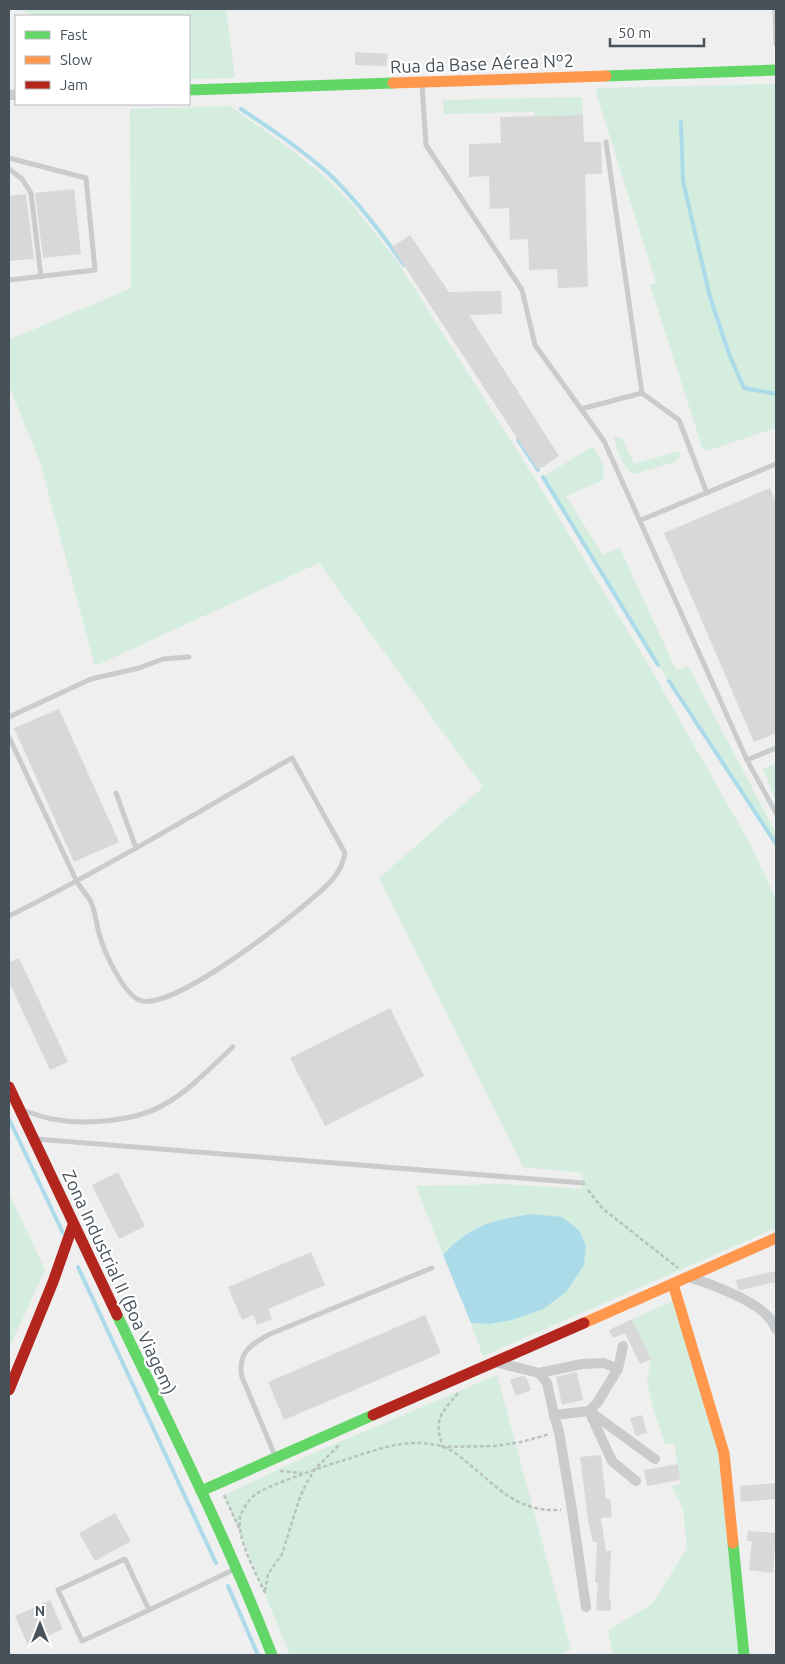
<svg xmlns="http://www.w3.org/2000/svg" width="785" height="1664" viewBox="0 0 785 1664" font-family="Ubuntu,sans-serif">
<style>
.green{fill:#d4edde}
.water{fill:#abdbe9}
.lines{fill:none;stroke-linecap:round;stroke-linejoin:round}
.stream{stroke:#abdbe9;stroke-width:4}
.building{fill:#d8d8d9}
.path{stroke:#b8c2bf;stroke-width:2.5;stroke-dasharray:4 2.5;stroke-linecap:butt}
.lane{stroke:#c9cbcd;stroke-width:5}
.street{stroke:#c9cbcd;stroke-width:10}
.fast{stroke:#63d668;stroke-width:11}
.slow{stroke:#ff974d;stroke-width:11}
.jam{stroke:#b3261e;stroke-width:11}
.labels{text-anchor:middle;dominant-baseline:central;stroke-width:4.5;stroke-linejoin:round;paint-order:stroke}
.street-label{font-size:18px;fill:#47515a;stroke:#fff}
</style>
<rect width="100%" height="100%" fill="#efefef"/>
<g class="green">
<path d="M21,9H226L235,78L189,79V16H31Z"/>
<path d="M776,84V428L706,451L703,450L650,285L656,283L597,96V88Z"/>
<path d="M582,97L583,115L535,117L534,112L444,114L443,100Z"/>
<path d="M230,106L289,148L325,177L351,203L397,261L532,474L652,671L750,844L776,899V1228L483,1356L471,1323L489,1324L532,1214C494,1220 470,1225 443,1255L416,1186L504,1184L582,1189L583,1173L523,1167L379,878L483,787L319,563L95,666L40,462L9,386V340L131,288L130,109Z"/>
<path d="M613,437L622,438L634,464L679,451L680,456L675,462L634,474C622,468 618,449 613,437Z"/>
<path d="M593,446C599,457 609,470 601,481L566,496L603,555L620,548L676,670L688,666L776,833V844L658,665L543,477Z"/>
<path d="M776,763V801L763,769Z"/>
<path d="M9,1193L45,1270L9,1348Z"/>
<path d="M673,1301L724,1453L744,1655H613L608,1631L653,1603L687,1548L683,1509L672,1486L681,1484L674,1443L665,1444L654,1411L647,1382L651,1359L632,1319Z"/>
<path d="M497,1375L571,1649L558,1655H290L224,1495L307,1456Z"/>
</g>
<path class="water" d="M532,1214L562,1217L579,1230L586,1246L584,1265L566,1292L543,1309L512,1320L489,1324L471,1323L443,1255C470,1225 494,1220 532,1214Z"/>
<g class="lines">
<g class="stream">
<path d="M241,109C271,129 301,149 328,173C357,200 381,232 404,265"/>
<path d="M681,122L683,181L710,297L729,354L744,388L776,394"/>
<path d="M518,440L538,470"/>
<path d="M543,477L658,665"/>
<path d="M669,681L776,844"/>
<path d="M9,1119L63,1233"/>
<path d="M78,1267L216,1563"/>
<path d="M228,1586L258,1655"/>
</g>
</g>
<g class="building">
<path d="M355,52L388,54L386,66L355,65Z"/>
<path d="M583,115L584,142H601L602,174H585L588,287L558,288L557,269L529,270L528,239L510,240L509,208L490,209L489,176L469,177V144L501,143L500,117Z"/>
<path d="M74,189L81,254L43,258L35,193Z"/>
<path d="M26,194L34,259L9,261V196Z"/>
<path d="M410,235L449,292L501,291L502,314L469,315L559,456L538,470L392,247Z"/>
<path d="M770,488L776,503V733L754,742L664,533Z"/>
<path d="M59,709L119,842L74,862L14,728Z"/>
<path d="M19,958L68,1062L50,1070L9,982V962Z"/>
<path d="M390,1008L424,1076L325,1126L290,1058Z"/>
<path d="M118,1172L145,1226L119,1239L92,1185Z"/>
<path d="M311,1252L325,1285L268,1309L272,1319L257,1325L253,1315L242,1320L228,1287Z"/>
<path d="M776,1271V1282L740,1290L738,1289L736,1280Z"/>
<path d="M425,1315L441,1353L284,1420L268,1382Z"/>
<path d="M632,1319L651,1359L640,1364L625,1333L613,1338L609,1330Z"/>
<path d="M577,1372L583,1400L562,1405L556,1377Z"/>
<path d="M521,1376L526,1377L531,1390L516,1396L510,1380Z"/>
<path d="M642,1415L647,1433L636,1436L630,1418Z"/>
<path d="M601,1455L606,1499H610L612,1517L601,1518L606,1551H611L609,1600L611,1601V1611L596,1610L598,1583H595L597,1542H593L588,1520L580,1457Z"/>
<path d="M678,1464L680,1480L647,1486L644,1470Z"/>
<path d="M776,1483V1499L741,1502L740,1486Z"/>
<path d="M115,1513L131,1541L95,1561L79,1533Z"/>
<path d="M748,1531L776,1533L773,1573L749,1570L752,1541H747Z"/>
<path d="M50,1600L63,1629L28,1645L15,1616Z"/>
</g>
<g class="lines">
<g class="path">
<path d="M588,1190L602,1208L678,1268"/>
<path d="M458,1393C441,1414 433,1418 443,1447L495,1446L521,1442L550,1434"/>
<path d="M280,1471L302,1473"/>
<path d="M224,1495L239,1528"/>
<path d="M265,1591L268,1574L282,1554L300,1497L306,1484L315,1469L339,1445"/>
<path d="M265,1593C256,1573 237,1540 240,1518C242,1509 249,1499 256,1494C265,1488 275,1485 284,1481C305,1473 327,1465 348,1459C366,1453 385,1446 403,1444C416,1442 429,1443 441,1446C451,1449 461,1457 469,1464C500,1489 517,1512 561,1510"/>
</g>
<g class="lane">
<path d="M775,9L776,44"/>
<path d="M422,84L426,145L522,290L535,345L604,441L747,760L776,748"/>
<path d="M606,142L642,393"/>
<path d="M9,158L86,178L95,270L9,280"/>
<path d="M9,169L22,179L31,193L41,277"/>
<path d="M581,409L642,393L679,420L707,493"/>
<path d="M641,520L776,464"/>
<path d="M9,717L91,679L139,668L163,659L189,657"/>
<path d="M9,737L77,882C81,888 86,894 90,900C96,912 96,924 100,937C105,953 123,993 139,1000C171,1015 308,906 332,880C339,872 343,864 345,853L292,758C198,812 106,868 9,916"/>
<path d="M747,760L776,813"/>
<path d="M116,793L136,848"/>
<path d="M25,1111C34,1114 43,1117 51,1119C85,1125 135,1122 165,1104C189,1091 212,1066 233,1047"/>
<path d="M36,1139L583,1183"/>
<path d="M276,1458L242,1377C237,1353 251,1344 270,1334L432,1268"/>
<path d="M149,1610L125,1559L58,1590L82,1641C133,1618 183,1594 233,1570"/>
</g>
<g class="street">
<path d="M9,95H16"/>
<path d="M689,1277C710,1284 757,1301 770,1319C773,1322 774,1326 776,1329"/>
<path d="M623,1346L618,1369L597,1403L589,1411L612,1461L636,1481"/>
<path d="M495,1362L539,1373L582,1364L604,1363L618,1369"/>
<path d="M539,1373L547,1383L554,1415"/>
<path d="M586,1607L572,1510L559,1432L554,1415L589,1411L655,1459"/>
</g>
<g class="fast">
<path d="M606,76L776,70"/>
<path d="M189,90L393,83"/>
<path d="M117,1315C171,1428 227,1539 272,1655"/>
<path d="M201,1491L373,1415"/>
<path d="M733,1543L744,1655"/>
</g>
<g class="slow">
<path d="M393,83L606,76"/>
<path d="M673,1284L724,1453L733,1543"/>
<path d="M584,1323L776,1238"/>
</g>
<g class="jam">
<path d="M9,1087L117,1315"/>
<path d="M9,1390L53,1282L73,1225"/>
<path d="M373,1415L584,1323"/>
</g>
</g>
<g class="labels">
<g class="street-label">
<text transform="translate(482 63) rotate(-2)">Rua da Base Aérea Nº2</text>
<text transform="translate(120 1282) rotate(65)">Zona Industrial II (Boa Viagem)</text>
</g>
</g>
<rect width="785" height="1664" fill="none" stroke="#47515a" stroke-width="20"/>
<rect x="15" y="15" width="175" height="90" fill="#ffffff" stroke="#b5b9bd"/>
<rect x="25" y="31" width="25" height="8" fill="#63d668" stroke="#b5b9bd"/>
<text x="60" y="40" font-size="15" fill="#47515a">Fast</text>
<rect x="25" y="56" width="25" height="8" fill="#ff974d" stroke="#b5b9bd"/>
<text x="60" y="65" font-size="15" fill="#47515a">Slow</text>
<rect x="25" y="81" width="25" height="8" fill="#b3261e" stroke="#b5b9bd"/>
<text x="60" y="90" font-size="15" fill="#47515a">Jam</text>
<g transform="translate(40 1624)" stroke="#ffffff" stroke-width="4" paint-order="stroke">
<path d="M0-4L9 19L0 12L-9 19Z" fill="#47515a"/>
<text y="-8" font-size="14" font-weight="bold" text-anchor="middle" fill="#47515a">N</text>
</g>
<path d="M610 38v8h94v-8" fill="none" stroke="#47515a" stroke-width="2.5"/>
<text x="618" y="38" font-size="15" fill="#47515a" stroke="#ffffff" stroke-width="4" paint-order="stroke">50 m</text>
</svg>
